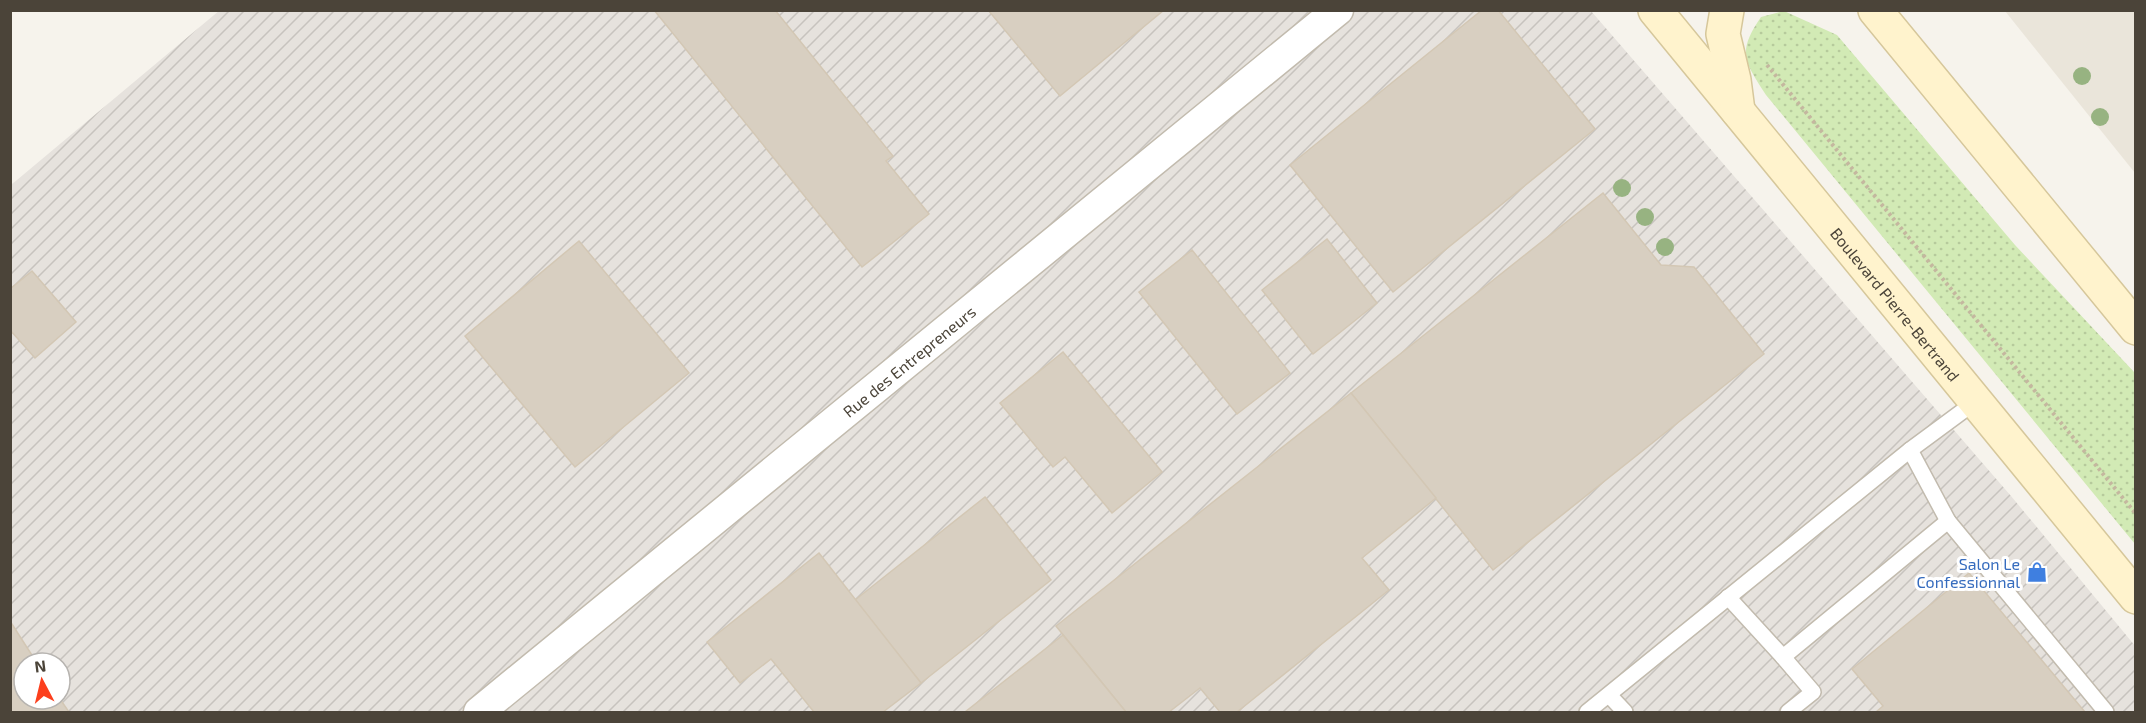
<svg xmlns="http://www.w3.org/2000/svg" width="2146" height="723" viewBox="0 0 2146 723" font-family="'Exo 2',sans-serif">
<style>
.residential{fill:#eae5da}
.industrial{fill:url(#industrial-furrows);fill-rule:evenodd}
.grass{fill:url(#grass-dots)}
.building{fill:#d8cfc1;stroke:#d3c7b4;stroke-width:1.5}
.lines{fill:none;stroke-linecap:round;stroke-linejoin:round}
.lane-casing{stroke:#c2bbae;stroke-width:18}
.street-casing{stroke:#c2bbae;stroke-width:33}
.secondary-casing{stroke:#d6c79b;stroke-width:36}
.path{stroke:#c4b79f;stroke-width:4;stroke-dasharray:3 3;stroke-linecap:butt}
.lane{stroke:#fff;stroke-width:15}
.street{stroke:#fff;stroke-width:30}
.secondary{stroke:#fff3cd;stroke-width:33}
.tree{fill:#97b381}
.labels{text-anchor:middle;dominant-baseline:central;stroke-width:6;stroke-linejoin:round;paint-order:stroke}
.street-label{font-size:16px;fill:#4b4439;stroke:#fff}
.shop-label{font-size:16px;fill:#366cbe;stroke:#fff;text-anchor:end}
</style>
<defs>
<pattern id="industrial-furrows" width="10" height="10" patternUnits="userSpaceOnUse" patternTransform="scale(1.5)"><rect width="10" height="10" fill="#e6e2dd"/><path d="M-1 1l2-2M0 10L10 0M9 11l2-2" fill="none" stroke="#c7c3be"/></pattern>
<pattern id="grass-dots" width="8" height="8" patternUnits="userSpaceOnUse" patternTransform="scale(1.5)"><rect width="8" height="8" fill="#d2eab5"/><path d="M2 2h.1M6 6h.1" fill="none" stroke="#b6ca9c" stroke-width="1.8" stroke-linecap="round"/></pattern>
</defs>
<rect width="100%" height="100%" fill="#f6f3ec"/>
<path class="residential" d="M2005,11H2135V173Z"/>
<path class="industrial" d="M220,10L1591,11L2011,496L2136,647L2135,712H11V185ZM24,663H60V699H24Z"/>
<path class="grass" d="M1784,11L1837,35L2015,245L2135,373V544L1766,95C1744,61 1737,52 1761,17Z"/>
<g class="building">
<path d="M654,10H775L893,156L886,161L929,214L862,267Z"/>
<path d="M988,10H1164L1060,96Z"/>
<path d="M1482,10H1498L1595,129L1393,292L1290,165Z"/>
<path d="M1603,193L1661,265L1694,267L1764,354L1493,570L1351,393Z"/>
<path d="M1327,239L1377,303L1313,354L1262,290Z"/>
<path d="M579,241L689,373L575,467L465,336Z"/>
<path d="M1192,250L1290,373L1237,414L1139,292Z"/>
<path d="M32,271L76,322L35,358L10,330V289Z"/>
<path d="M1063,352L1162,472L1112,513L1065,457L1053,467L1000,403Z"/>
<path d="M1351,393L1436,498L1362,558L1389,590L1237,712H1220L1200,688L1169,712H1126L1056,626Z"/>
<path d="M985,497L1051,580L921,683L855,600Z"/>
<path d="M819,553L921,683L883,712H814L771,659L740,683L707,642Z"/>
<path d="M1969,573L2085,712H1876L1883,706L1852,669Z"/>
<path d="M10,621L37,663H24V699H60L69,712H10Z"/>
<path d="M1063,635L1126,712H965Z"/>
</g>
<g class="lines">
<g class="lane-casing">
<g id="lane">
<path d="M1910,450L1948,521L2106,712"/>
<path d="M1728,597L1783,657L1948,521"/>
<path d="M1783,657L1813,692L1788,712"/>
<path d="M1609,695L1625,712"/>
<path d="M1587,712L1910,450L1975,402"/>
</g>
</g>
<g class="street-casing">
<g id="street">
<path id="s1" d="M479,712L1338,10"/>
</g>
</g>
<g class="secondary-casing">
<g id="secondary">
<path id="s2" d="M1655,10L2136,597"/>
<path d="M1727,10L1723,34L1734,80L1738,111"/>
<path d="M1875,10L2136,328"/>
</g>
</g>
<path class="path" d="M1767,65L2136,514"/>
<use href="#lane" class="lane"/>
<use href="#street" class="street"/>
<use href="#secondary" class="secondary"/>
</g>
<g class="tree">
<circle cx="2082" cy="76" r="9"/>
<circle cx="2100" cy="117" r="9"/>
<circle cx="1622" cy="188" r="9"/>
<circle cx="1645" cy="217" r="9"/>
<circle cx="1665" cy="247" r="9"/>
</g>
<defs>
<g id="shop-bare" transform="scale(1.62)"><path d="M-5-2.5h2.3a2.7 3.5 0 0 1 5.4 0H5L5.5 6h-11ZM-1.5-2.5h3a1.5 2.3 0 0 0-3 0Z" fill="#3f7fe0" stroke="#fff" stroke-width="2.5" paint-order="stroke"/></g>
</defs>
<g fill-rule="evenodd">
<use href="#shop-bare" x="2037" y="572"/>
</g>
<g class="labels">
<g class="street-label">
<text stroke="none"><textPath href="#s2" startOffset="380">Boulevard Pierre-Bertrand</textPath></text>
<text stroke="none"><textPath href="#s1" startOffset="555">Rue des Entrepreneurs</textPath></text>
</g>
<g class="shop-label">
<text x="2020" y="563">Salon Le<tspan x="2020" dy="18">Confessionnal</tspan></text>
</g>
</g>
<rect width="2146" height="723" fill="none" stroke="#4b4439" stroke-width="24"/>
<g transform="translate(42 681) rotate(353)"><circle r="28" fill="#ffffff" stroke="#b7b4b0" stroke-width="1.5"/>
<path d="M0-4.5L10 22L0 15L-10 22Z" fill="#fc3f1d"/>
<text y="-9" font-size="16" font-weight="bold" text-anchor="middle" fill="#4b4439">N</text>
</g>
</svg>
